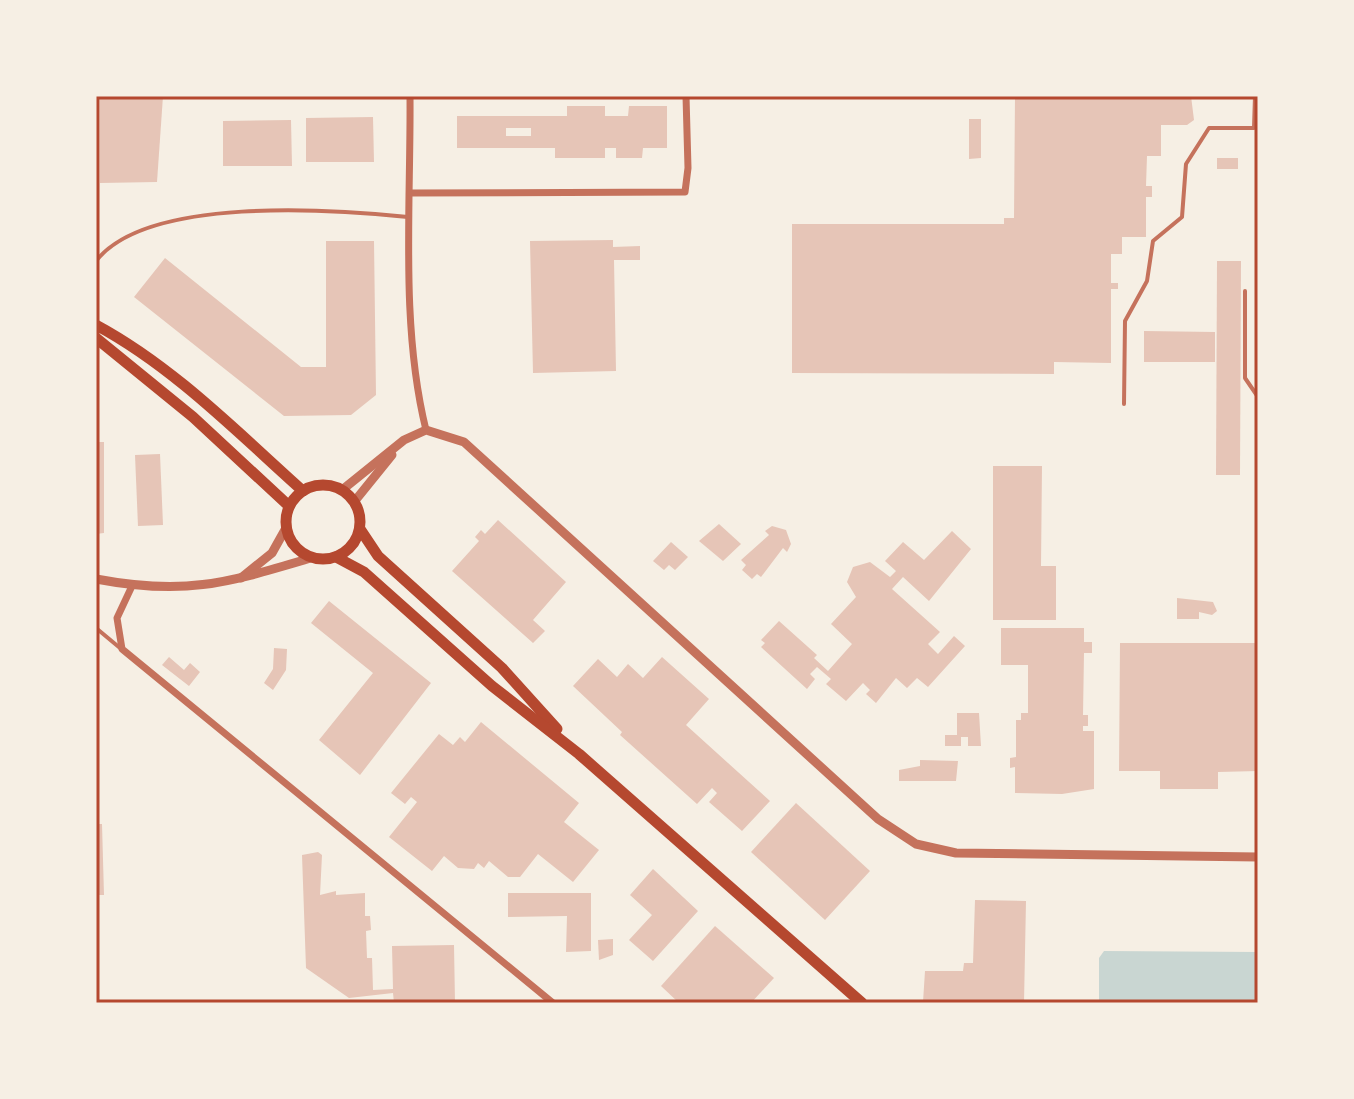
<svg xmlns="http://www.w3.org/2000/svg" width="1354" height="1099" viewBox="0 0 1354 1099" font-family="Jost,sans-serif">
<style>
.water{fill:#c9d6d2}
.building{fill:#e6c5b7;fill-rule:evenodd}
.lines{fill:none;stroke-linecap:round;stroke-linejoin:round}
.service{stroke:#c5725c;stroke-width:4}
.minor{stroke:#c5725c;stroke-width:7}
.tertiary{stroke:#c5725c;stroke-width:9}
.secondary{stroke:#b5482f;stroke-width:11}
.neatline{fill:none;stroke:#b5482f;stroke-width:3}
</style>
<rect width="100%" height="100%" fill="#f6efe4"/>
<path class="water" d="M1104,951L1258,952V1003H1099V958Z"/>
<g class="building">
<path d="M100,96H163L157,182L100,183Z"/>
<path d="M1015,96H1191L1194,120L1187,125H1161V156H1147L1146,186H1152V197H1146V237H1122V254H1111V283H1118V289H1111V363L1054,362V374L792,373V224H1004V218H1014Z"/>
<path d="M567,106H605V116H628L629,106H667V148H643L642,158H616V148H605V158H555V148H457V116H567ZM506,128H531V136H506Z"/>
<path d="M373,117L374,162H306V118Z"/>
<path d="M969,119H981V158L969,159Z"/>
<path d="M291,120L292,166H223V121Z"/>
<rect x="1217" y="158" width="21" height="11"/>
<path d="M613,240V247L640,246V260H614L616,371L533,373L530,241Z"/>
<path d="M326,241H374L376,395L351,415L284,416L134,297L165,258L301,367H326Z"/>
<path d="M1217,261H1241L1240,475H1216Z"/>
<path d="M1144,331L1215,332V362H1144Z"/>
<path d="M96,442H104V533L96,534Z"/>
<path d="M160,454L163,525L138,526L135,455Z"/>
<path d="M993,466H1042L1041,566H1056V620H993Z"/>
<path d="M498,520L566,582L533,620L545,631L533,643L452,571L479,541L475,537L481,530L485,534Z"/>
<path d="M719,524L741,544L723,561L699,541Z"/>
<path d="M772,526L786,530L791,544L787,552L783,548L761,577L757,574L752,579L742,570L746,565L741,560L769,535L765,531Z"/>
<path d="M952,531L971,549L929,601L903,577L892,589L940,632L928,644L938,654L954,636L965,646L928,687L917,678L907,688L896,678L876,703L866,694L870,690L863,683L846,701L826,684L831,679L817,667L810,674L815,679L807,689L761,647L765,643L761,640L779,621L817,655L814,658L828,671L852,644L831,624L856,597L847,582L853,567L870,562L890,577L896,571L885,561L903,542L924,560Z"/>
<path d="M671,542L688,557L675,570L669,565L664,570L653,561Z"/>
<path d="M1177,598L1213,602L1217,611L1212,615L1199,612V619H1177Z"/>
<path d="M329,601L431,683L360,775L319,740L373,673L311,623Z"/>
<path d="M1001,628H1084V642H1092V653H1084L1083,715H1088V726H1083V731H1094V789L1062,794L1015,793V767L1010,768V758L1016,757V720H1021V713H1028V665H1001Z"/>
<path d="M1120,643H1258V771L1218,772V789H1160V771H1119Z"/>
<path d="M274,648L287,649L286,670L273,690L264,683L273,669Z"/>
<path d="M169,657L184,670L190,663L200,672L189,686L162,665Z"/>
<path d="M662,657L709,699L686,725L770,801L742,831L709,802L717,793L712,788L697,804L620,735L622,732L573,686L598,659L617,677L628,664L643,678Z"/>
<path d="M957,713H979L981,746H968V737H961V746H945V735H957Z"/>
<path d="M481,722L579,803L564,822L599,850L573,882L538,854L520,877H508L489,861L484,868L478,863L474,869L458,868L444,856L432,871L389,837L417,802L411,797L405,804L391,793L439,734L453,745L460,737L465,742Z"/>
<path d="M920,760L958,761L956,781H899V770L920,766Z"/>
<path d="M796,803L870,871L825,920L751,852Z"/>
<path d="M96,824H102L104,895H96Z"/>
<path d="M318,852L322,855L320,895L336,891V895L365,893V916H370L371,930L366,931L367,958H372L373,990L393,989L392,946L454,945L455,1003H394L393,993L349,998L306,968L302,855Z"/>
<path d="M653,869L698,911L653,961L629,940L652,915L630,895Z"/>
<path d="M508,893H591V951L566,952L567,916L508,917Z"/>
<path d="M975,900L1026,901L1024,1003L923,1002L925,971H963L964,963H973Z"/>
<path d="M715,926L774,978L751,1003H679L661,986Z"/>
<path d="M613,939V955L599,960L598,940Z"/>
</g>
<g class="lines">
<g class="service">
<path d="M96,261C147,196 330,209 408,217"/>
<path d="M1245,291V378L1258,397"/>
<path d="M1124,404L1125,321L1147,281L1153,241L1182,217L1186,164L1209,128H1254L1255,96"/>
<path d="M96,628L120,648"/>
</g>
<g class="minor">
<path d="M410,96C411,204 400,325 426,430"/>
<path d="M410,193L685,192L688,168L686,96"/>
<path d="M132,586L117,618L122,649L553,1003"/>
</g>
<g class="tertiary">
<path d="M342,490L404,440L426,430L464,442L878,819L916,844L956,853L1258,857"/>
<path d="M354,502L392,455"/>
<path d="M241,578L272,553L286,528"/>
<path d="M96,579C186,596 226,583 311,558"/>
</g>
<g class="secondary">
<path d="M96,325C174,367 238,433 303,491"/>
<path d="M96,338L193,417L289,506"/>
<circle cx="323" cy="522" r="37"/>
<path d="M360,529L378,556L502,668L557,729"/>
<path d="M336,557L364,572L492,686L579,754L862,1003"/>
</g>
</g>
<rect width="1354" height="1099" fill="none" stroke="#f6efe4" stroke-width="196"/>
<rect x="98" y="98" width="1158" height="903" class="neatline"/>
</svg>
